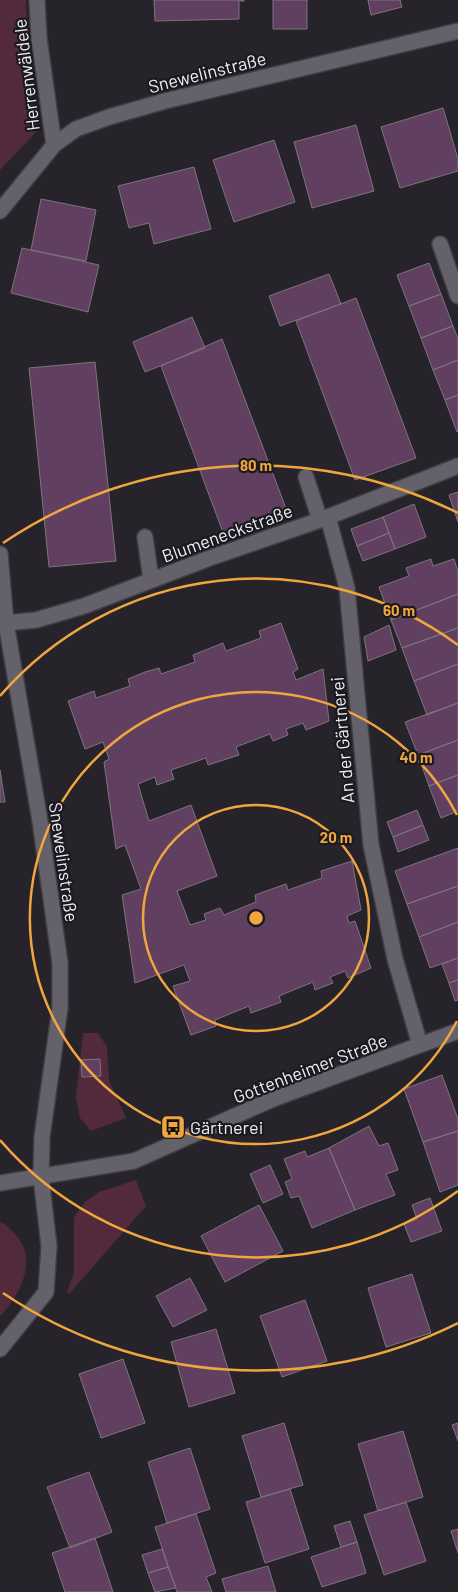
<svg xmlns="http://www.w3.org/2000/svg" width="458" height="1592" font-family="Barlow,sans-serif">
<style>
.green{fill:#522a3b}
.building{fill:#613f60;stroke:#7d757c}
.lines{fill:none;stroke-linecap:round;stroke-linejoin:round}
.minor-casing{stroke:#403e44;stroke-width:18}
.minor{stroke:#65616b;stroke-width:15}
.ring{fill:none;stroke:#f0a63f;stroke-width:2.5}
.labels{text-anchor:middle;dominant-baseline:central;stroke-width:4.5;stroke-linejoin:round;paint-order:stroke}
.street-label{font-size:18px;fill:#efeef3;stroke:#1c1a21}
.poi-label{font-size:18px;fill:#efeef3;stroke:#1c1a21;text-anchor:start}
.centre{fill:#f0a63f;stroke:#1c1a21;stroke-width:2.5}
.ring-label{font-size:15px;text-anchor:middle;font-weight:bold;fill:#f0a63f;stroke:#1c1a21;stroke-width:4.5;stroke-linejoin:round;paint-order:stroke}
</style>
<rect width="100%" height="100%" fill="#26232b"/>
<path class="green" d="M0,0H26L27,37L36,132L0,170Z
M83,1033H98L107,1047L109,1080L126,1118L91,1131L80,1118L76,1097Z
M136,1180L146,1206L69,1294L67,1292L74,1272V1217L86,1201L99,1192Z
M0,1222C6,1224 10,1229 15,1234C39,1259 20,1296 0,1316Z"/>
<path class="building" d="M154,0H244V1H239V19L155,21Z
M273,0H307V29H273Z
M368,0H400L402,7L371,15Z
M443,108L458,159V171L400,188L381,127Z
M356,125L374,191L312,208L294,142Z
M274,140L295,202L234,222L213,160Z
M194,167L211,229L154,244L149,223L129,228L118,186Z
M41,199L96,210L86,261L31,250Z
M22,248L99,265L88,312L11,293Z
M429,263L441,294L409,306L397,275Z
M329,274L341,304L280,326L269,296Z
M441,294L453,326L421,338L409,306Z
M356,298L416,458L355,480L296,321Z
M192,317L205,348L145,372L133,342Z
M453,326L458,339V360L433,370L421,338Z
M222,339L287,511L224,535L161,366Z
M458,360V395L445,400L433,370Z
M95,362L116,561L49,567L29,368Z
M458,395V431L457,432L445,400Z
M458,492V522L449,495Z
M414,504L426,537L395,549L383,517Z
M383,517L389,533L357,546L351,529Z
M389,533L395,549L363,561L357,546Z
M431,559L433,566L454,559L458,572V594L391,620L379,587L409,576L406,568Z
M458,594V628L402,648L391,620Z
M281,623L298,669L293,672L296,680L323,669L329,721L306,730L303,723L286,729L288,735L273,741L270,734L236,747L239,755L208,765L206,758L171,770L174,779L157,785L155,777L138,784L149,821L191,805L217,876L177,891L190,925L206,920L204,914L220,908L224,915L256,902L255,895L286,884L288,890L322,878L321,871L352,861L361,910L347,916L349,923L355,921L371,968L348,978L345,971L330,977L333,983L315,990L313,982L279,996L281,1002L251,1013L249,1006L215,1020L216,1026L191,1035L173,986L190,981L184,965L135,983L122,895L141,889L125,845L116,849L104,762L109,759L103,742L85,749L68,701L94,691L96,698L130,686L128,679L145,672L159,668L161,674L195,662L193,655L223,643L226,651L261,638L259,631Z
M389,625L396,650L368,661L364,637Z
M458,628V664L414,681L402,648Z
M458,664V703L427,715L414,681Z
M458,703V740L418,755L405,722Z
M458,740V775L429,786L418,755Z
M0,770L5,802H0Z
M458,775V811L441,818L429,786Z
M417,810L423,825L393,837L387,822Z
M423,825L429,840L398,852L393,837Z
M458,848V886L407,904L395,871Z
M458,886V922L419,937L407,904Z
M458,922V958L430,968L419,937Z
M458,958V980L449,983L442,964Z
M458,980V1000L455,1001L449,983Z
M100,1059L101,1076L82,1077L81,1060Z
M442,1075L458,1119V1131L423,1142L404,1089Z
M369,1126L379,1146L388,1143L398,1170L386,1174L395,1195L355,1210L329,1148Z
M458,1131V1185L440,1192L423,1142Z
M329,1148L355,1210L312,1228L299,1196L291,1198L285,1182L292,1179L284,1159L305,1151L307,1157Z
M270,1165L283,1194L263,1203L250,1174Z
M430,1198L442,1231L411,1242L404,1224L417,1219L412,1205Z
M259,1205L283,1251L225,1282L201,1236Z
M412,1274L431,1333L386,1347L368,1288Z
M190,1278L207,1310L173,1327L156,1296Z
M305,1300L327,1361L282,1377L260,1316Z
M216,1329L235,1393L189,1407L171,1342Z
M123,1359L145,1423L101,1438L79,1374Z
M284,1423L303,1485L261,1497L242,1436Z
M458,1423V1441L452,1425Z
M403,1431L423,1497L378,1511L358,1444Z
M190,1448L210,1509L167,1523L148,1462Z
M89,1472L112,1532L70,1548L47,1487Z
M290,1489L309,1549L265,1563L246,1502Z
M406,1502L426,1561L384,1575L364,1515Z
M196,1514L216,1573L206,1577L212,1592H177L155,1527Z
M350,1521L357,1542L341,1547L334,1526Z
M458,1529V1553L451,1531Z
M95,1538L113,1592H65L52,1553Z
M357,1542L366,1573L322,1587L311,1557Z
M162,1549L168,1567L148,1573L142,1555Z
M268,1566L276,1592H226L222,1579Z
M168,1567L176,1588L155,1592L148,1573Z"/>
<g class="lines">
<defs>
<path id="minor" d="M37,0L39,38L54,145
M0,211L54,145L76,129L109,117L165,101L458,31
M440,244L458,296
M306,477L320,520
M328,517L347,588L371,845L395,959L420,1045
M145,537L151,580
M0,554L6,623L40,821L60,963V1008L42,1137L41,1177L49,1246L46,1292L0,1349
M6,623L36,620L84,606L207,559L320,520L458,466
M0,1183L134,1161L273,1099L458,1031"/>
</defs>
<use href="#minor" class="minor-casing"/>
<use href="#minor" class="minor"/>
</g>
<g class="ring">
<circle cx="256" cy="918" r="113"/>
<path d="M457 1021A226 226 0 1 1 457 815"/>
<path d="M458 1191A339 339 0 0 1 0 1140M0 696A339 339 0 0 1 458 645"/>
<path d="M458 1323A452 452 0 0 1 3 1293M3 543A452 452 0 0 1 458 513"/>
</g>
<defs>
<symbol id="bus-square" viewBox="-11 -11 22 22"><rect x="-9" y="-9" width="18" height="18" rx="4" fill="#f0a63f" stroke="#1c1a21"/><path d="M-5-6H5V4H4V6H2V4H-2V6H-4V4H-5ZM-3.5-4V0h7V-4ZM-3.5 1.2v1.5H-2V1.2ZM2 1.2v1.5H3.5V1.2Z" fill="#111"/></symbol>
</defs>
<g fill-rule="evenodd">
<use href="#bus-square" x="159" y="1113" width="28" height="28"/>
</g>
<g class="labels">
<g class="street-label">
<text transform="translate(207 72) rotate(-14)">Snewelinstraße</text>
<text transform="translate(26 75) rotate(-97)">Herrenwäldele</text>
<text transform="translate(227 533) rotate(-20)">Blumeneckstraße</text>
<text transform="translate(342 740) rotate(-95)">An der Gärtnerei</text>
<text transform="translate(64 862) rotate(82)">Snewelinstraße</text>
<text transform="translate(310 1068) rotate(-21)">Gottenheimer Straße</text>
</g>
<g class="poi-label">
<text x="190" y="1127">Gärtnerei</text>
</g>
</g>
<circle cx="256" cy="918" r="8" class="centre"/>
<g class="ring-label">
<text x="256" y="471">80 m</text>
<text x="399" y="616">60 m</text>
<text x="416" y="763">40 m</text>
<text x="336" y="843">20 m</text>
</g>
</svg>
